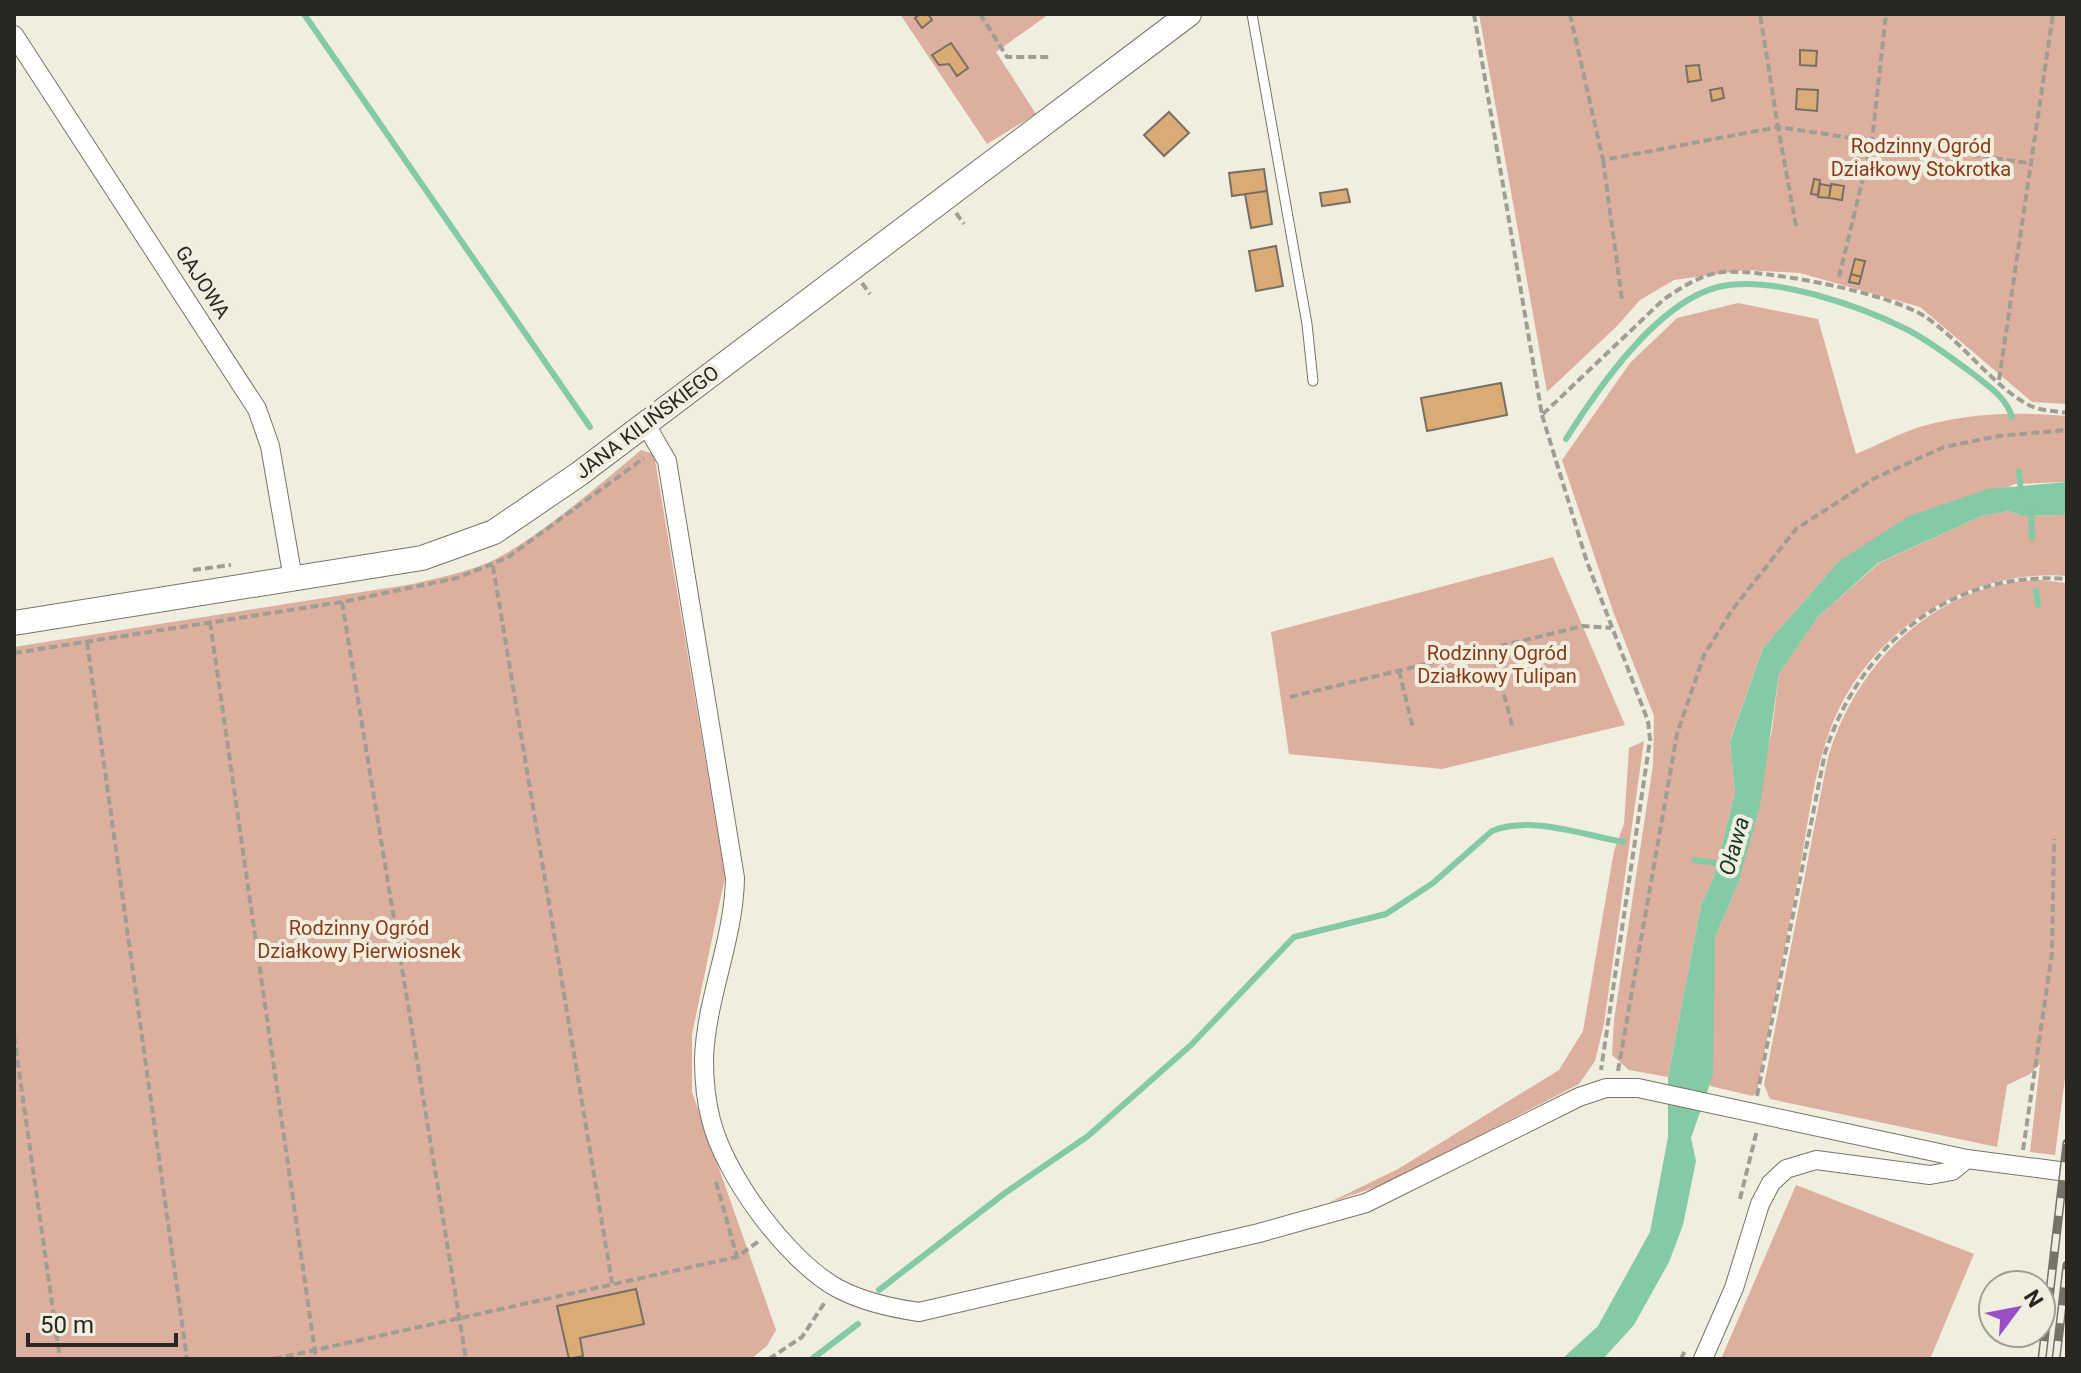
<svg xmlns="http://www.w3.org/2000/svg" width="2081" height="1373" font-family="Roboto,sans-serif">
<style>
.green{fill:#ddaf9f}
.water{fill:#84caa4}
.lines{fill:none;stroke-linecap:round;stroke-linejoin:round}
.stream{stroke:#84caa4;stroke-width:6}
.building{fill:#daab75;stroke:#786f64;stroke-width:2}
.service-casing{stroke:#777568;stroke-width:11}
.minor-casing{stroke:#777568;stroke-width:20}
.tertiary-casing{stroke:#777568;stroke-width:26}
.path{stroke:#a09e93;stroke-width:4;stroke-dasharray:8 4;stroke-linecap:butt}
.service{stroke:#fff;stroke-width:9}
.minor{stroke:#fff;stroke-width:18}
.tertiary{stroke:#fff;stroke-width:24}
.rail-casing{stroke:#747269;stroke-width:9}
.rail{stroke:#f0eedf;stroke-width:6;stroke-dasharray:18;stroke-linecap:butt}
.labels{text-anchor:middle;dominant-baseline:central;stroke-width:8;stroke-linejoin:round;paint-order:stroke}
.park-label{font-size:20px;fill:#8b3919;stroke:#f0eedf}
.street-label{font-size:20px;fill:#282721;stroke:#f0eedf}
.water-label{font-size:22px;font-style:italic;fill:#143424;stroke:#f0eedf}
</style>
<rect width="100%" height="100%" fill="#f0eedf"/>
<path class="green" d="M900,14H1049L996,52L1036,114L987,144Z
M1479,14H2067V404L2032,402L1920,307L1800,273L1746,270L1674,280L1640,300L1617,326L1547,392Z
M1738,303L1818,319L1856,454C1880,444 1905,430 1931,424C1975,413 2022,412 2067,416V482L2015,484L1838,562L1763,648L1730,740L1735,793L1713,879L1701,905L1668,1077L1629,1070L1612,1055L1614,1020L1653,765L1654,716L1614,614L1562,460L1630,363L1677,318Z
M641,450L654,454L725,877L692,1034V1092L776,1330L767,1346L751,1359H14V647L413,584C437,578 462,573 485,564C529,546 603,482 641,450Z
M2008,511L2023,516L2067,515V576C1965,568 1866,633 1830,730C1812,778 1807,833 1797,884C1784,953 1770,1023 1757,1092L1753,1096L1710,1086L1715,937L1738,884L1772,730L1779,674L1818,617L1879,563L1982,516Z
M1553,557L1625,725L1442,769L1289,754L1271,632Z
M2040,580L2067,583V1063L2055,1155L2030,1152L2040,1064L2030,1074L2007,1085L1997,1147L1770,1099L1764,1085L1827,762C1853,666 1935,582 2040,580Z
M1644,741L1604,1024L1595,1061L1579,1084L1388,1183L1328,1203L1398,1169L1559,1070L1583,1031L1614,851L1624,824L1629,748Z
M1796,1185L1974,1254L1930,1359H1721Z"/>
<path class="water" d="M2067,482V515L2023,516L2008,511L1982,516L1878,563L1818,617L1779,674L1760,806L1738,884L1715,937L1713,1075L1691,1138L1696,1161L1683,1225L1669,1262L1634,1325L1603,1359H1562L1598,1326L1650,1232L1668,1137V1077L1701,905L1713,879L1735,793L1730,741L1763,648L1838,562L1909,516L1988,489Z"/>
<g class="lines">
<path class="stream" d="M304,14L590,427
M1566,439C1598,388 1656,303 1718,287C1770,274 1860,306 1906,329C1930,341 1951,358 1972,373C1988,386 2006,397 2012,417
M2019,472L2021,492
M2031,509L2032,538
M2036,591L2038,605
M1694,860L1722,864
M879,1290L1005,1193L1088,1136L1191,1045L1294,937L1386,914L1433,883L1492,831C1531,815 1583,835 1623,842
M812,1359L858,1324"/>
</g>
<path class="building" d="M920,14H928L932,20L922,28L915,18Z
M951,43L968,68L957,76L949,64L939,65L932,55Z
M1800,50L1817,51L1816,66L1800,65Z
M1699,65L1701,80L1688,82L1686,66Z
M1722,88L1724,98L1712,101L1710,90Z
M1797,89L1818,90L1817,111L1796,109Z
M1169,112L1189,133L1164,156L1144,135Z
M1264,169L1267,191L1232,196L1229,173Z
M1814,179L1820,180L1818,195L1811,194Z
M1820,184L1831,186L1829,198L1818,197Z
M1831,184L1844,186L1842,200L1829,198Z
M1347,189L1350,202L1322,206L1320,193Z
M1267,191L1272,224L1251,228L1245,194Z
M1276,246L1283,286L1256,291L1249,251Z
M1855,259L1865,261L1861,277L1851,274Z
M1851,274L1861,277L1859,284L1849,282Z
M1501,383L1507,415L1427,431L1421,398Z
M636,1289L644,1324L580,1338L583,1356L569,1359L557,1306Z"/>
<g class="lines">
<defs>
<path id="service" d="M1252,14L1307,324L1313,381"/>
<path id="minor" d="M14,35L257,409L270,446L293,579
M645,423L667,461L735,878C734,940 706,998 704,1059C704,1079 706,1101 711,1120C725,1176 787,1260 837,1288C863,1302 891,1308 919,1312L1259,1233L1366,1203L1579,1097L1606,1088H1638L1967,1159L2067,1172
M1703,1359L1734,1288L1760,1204L1771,1183L1786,1169L1816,1160L1930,1175L1952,1171L1967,1159"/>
<path id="tertiary" d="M14,623L422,558L494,532L579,474L1189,14"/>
</defs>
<use href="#service" class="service-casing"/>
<use href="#minor" class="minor-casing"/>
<use href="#tertiary" class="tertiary-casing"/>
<path class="path" d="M980,14L1007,57H1052
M1474,14L1542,415L1663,300C1680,288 1702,274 1723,272C1766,269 1889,293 1924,316C1960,339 1996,390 2031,406C2042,411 2055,411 2067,413
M1570,14L1603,160L1778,127L1760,14
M1108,15V14
M1603,160L1622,300
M956,213L964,224
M1796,226L1778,127L1872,141L1886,14
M1839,277L1872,141L2029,163
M862,283L870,294
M1999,380L2053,14
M1542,415L1587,562L1648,721L1650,740L1601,1070
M493,566L612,1283
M193,570L231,565
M342,602L466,1359
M210,622L316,1359
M87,642L187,1359
M1492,648L1513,729
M14,653L342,602L457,578L507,558L644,458
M1399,671L1413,728
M1290,697L1583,626L1611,628
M14,1036L60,1359
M1618,1071L1677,734L1704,655L1732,610L1796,529L1875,478L1944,447L1999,436L2067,430
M1757,1096L1825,753C1860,644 1951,570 2067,579
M2023,1150L2052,953L2054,839
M716,1182L737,1257
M1740,1199L1757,1130
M274,1359L737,1257L759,1241
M769,1359L802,1337L825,1302
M1681,1359L1685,1350"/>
<use href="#service" class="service"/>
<use href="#minor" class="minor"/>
<use href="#tertiary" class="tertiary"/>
<defs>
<path id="rail" d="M2042,1359L2067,1143
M2056,1359L2067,1265"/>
</defs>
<use href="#rail" class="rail-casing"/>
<use href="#rail" class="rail"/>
</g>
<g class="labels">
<g class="park-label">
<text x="1921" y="146">Rodzinny Ogród<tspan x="1921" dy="23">Działkowy Stokrotka</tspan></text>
<text x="1497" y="653">Rodzinny Ogród<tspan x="1497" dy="23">Działkowy Tulipan</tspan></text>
<text x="359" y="928">Rodzinny Ogród<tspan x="359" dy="23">Działkowy Pierwiosnek</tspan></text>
</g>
<g class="street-label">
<text transform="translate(203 282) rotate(57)">GAJOWA</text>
<text transform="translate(647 422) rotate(-37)">JANA KILIŃSKIEGO</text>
</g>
<g class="water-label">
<text transform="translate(1734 846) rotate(-74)">Oława</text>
</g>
</g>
<rect width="2081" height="1373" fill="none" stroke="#282721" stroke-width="32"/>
<g transform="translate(2017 1309) rotate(58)"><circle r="38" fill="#f0eedf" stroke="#a09e93" stroke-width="2"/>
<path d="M0-6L14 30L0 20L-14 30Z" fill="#9950c4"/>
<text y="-12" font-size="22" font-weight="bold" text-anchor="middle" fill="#282721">N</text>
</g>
<path d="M28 1333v12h148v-12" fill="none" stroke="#282721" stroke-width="4"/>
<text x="40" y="1333" font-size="24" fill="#282721" stroke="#f0eedf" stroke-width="6" paint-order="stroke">50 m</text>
</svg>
